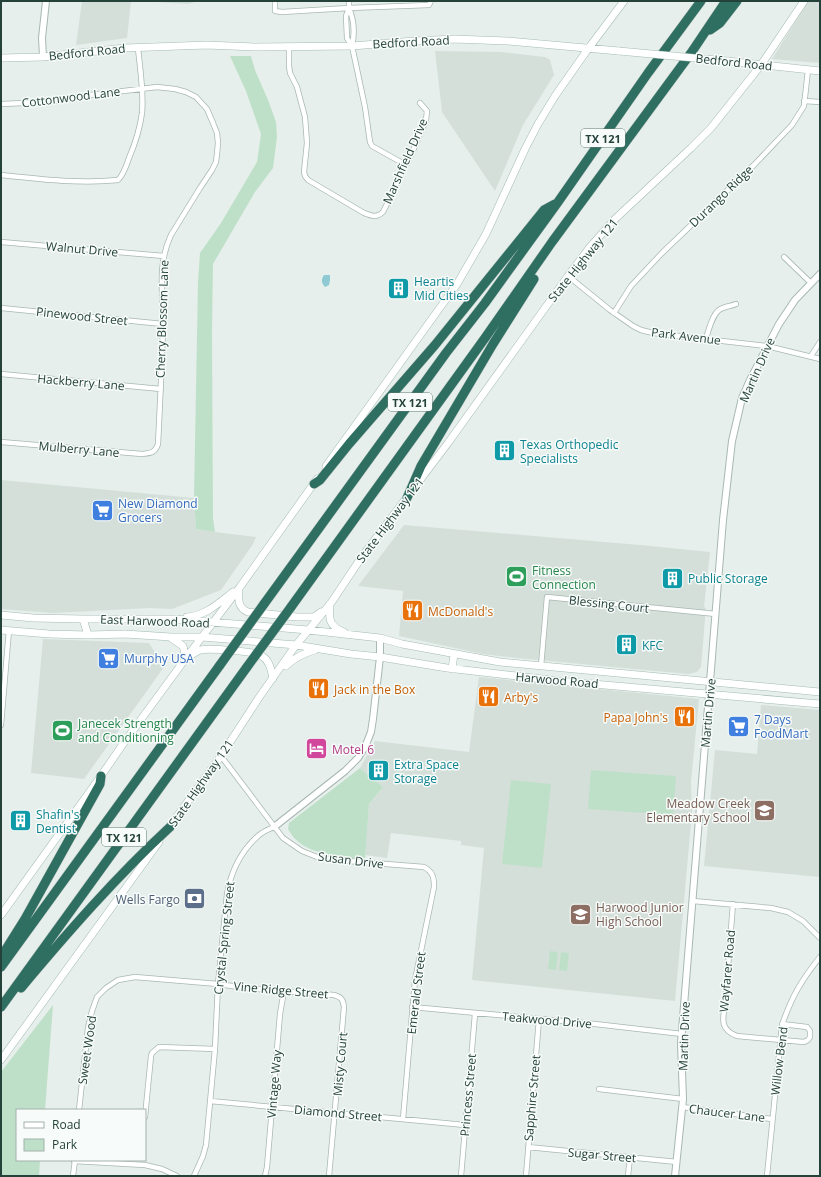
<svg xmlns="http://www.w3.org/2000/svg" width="821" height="1177" font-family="'Open Sans',sans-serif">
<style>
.built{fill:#d4dfda}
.green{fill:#bfe0c8}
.water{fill:#8ec9d4}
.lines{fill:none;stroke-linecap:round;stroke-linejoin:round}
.minor-casing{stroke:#a8b8b2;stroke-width:6}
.tertiary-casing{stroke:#a8b8b2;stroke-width:8}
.secondary-casing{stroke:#a4bbb3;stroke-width:8}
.motorway-casing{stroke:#c2cac8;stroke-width:10}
.minor{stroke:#fff;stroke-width:4.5}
.tertiary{stroke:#fff;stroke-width:6}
.secondary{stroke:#fff;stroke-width:7}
.motorway{stroke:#2f6f62;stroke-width:9}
.secondary-bridge-casing{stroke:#a4bbb3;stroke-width:8;stroke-linecap:butt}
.motorway-bridge-casing{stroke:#c2cac8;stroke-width:10;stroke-linecap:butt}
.secondary-bridge{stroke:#fff;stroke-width:7}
.motorway-bridge{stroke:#2f6f62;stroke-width:9}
.labels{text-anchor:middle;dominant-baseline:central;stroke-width:3;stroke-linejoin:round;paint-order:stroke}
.shield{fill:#f7fbf9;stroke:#637a73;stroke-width:1}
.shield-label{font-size:11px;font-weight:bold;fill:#24423a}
.street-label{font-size:12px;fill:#24423a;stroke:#f7fbf9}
.culture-label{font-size:12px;fill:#0d838f;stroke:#f7fbf9;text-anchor:start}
.shop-label{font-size:12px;fill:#366cbe;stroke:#f7fbf9;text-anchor:start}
.leisure-label{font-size:12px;fill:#27864d;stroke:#f7fbf9;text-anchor:start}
.food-label{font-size:12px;fill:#c56008;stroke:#f7fbf9;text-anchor:start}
.hotel-label{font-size:12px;fill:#b23c85;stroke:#f7fbf9;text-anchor:start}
.education-label{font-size:12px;fill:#785e54;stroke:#f7fbf9;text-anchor:end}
.service-label{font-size:12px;fill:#4e5e75;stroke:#f7fbf9;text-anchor:end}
</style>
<rect width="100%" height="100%" fill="#e6efeb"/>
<path class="built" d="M82,1H131L127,38L76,45Z
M142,1H198L188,4Z
M808,1H820V63L772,59Z
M435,51L501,52L545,57L550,60L554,75L523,125L495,191L442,112Z
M1,480L194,498L196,529L215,532L256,537L253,544L221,590L172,609L150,608L53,613L1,609Z
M404,525L640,545L710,552L704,607L706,608L701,667L697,672L688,674L517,658L483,654L399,636L403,591L358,586Z
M43,639L149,643L164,667L84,779L31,773Z
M479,677L699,699L691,782L692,812L675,1001L472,980L484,848L461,845V841L391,833L387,858L365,855L369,804L383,787L360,768L375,741L469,752Z
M761,705L820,710V877L704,866L715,750L757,754Z"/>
<path class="green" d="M230,56H251L255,70L268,100L276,122L277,137L273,168L255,192L213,264L212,333L213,518L215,532L196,529L194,498L198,282L200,253L221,223L257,162L261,134L246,91Z
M360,768L383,787L369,804L365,859C339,857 301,855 288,829L289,823Z
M591,770L676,776L673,815L588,809Z
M511,780L551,784L542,868L502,864Z
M550,951L558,952L556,970L548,969Z
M561,952L569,953L567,971L559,970Z
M53,1005L45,1110H17V1160H40L39,1176H1V1072Z"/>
<path class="water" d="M324,275H330V280L329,285L325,287C321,282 321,280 324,275Z"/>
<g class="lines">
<defs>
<path id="minor" d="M275,1V11L282,12L349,8L429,5L431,1
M349,1V8L346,16L347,38L352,46L365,107L370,142L372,146L406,165
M349,8C354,20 355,33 352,46
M289,46V66L290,73L297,87L305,117L307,143L304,172L305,176L308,180L364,213C372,216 377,218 383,212L411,155L426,120L427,111L420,103
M804,101L820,102
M1,104L49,102L90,95L157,87L175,89L186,92L196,97L207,109L213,123L217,133L218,143L217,154L216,162L212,170L200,188L171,235C157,265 163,293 163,325C162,365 160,404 158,444C155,453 151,453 142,454L1,442
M1,175C38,179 81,184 118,180C124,174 126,166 129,158C135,144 140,128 142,113C144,92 140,69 138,48
M1,242L164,256
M784,257L811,283
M568,276L610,310L633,326L641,330L653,333L767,346L820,359
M1,308L163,324
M614,313L631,286L662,253L754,165L792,125L804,106L808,70
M706,338C709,330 713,310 723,308C727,306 732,306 736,304
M811,356L820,342
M1,374L161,389
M541,666L547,597L716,614
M1,725L9,630
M221,756L283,838L302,851L317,857L335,860L424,867C433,872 434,877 434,887L415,980L403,1119
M693,901L771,908L788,912L803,921L820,938
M733,904L725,1004C723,1018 719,1029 737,1036L804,1042L808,1040L810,1037V1031L807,1027L782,1024
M412,1007L595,1024L682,1034
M599,1089L683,1099
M210,1101L465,1125
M682,1107L772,1119
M79,1110L88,1028L92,1011L97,997L106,988L118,980L135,977L218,984L246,988L334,995C341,997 343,999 344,1007L329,1176
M145,1117L151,1056L152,1053L159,1047L215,1049
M528,1147L677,1162
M74,1161L145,1165L162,1169L177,1176
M73,1176L75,1160
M194,1176L203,1156L206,1145L215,1049L218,984L227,894C231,872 241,851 258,836C262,832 269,829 274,827
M265,1176L267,1167L280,1014L284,991
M461,1176L475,1014
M526,1176L539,1019
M628,1176L630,1157
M767,1176L782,1025C792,996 801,981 820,957"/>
<path id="tertiary" d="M43,57L42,38L46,1
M274,827L345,771L358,758L365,747L371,732L373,719L380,657V638
M675,1176L683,1099L681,1043L723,520L732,441L742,398L750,380L779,324L795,300L820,274"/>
<path id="secondary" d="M1,58L43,57L125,48L207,45L255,47L352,46L414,41L454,39L507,41L619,51
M727,61L820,71
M326,466L457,284L486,234L525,149L538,124L555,96L588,49L624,1
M239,590C238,599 238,608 248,612L297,617H314L321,612
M330,604C329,618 328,626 344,632
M1,615L33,618L83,619H174L308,630L380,638L402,644L500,662L820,692
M187,617C205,616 219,603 233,592
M83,619L88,635
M1,630L49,634L88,635L125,634L171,637H202L296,645L351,654L380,657L447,668L559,681L820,704
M171,638L183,646L186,658C190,656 195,652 200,650C209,648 254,651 262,656C270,661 271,670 273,678
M286,666C295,657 304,653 315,650
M452,669L454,654
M167,830L221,756L260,696L296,645L331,603L361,558L448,443L568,276L590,247L615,219L691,148L711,128L761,65L804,1
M1,915L101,776L123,744L186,658L240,587L317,479
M1,1060L159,842"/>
<path id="motorway" d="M710,30L720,23L737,1
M314,484L320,480L349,444L435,345L544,210L555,204
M407,498L421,466L493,344L534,279
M264,604L446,353L485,303L558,202L648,73L701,1
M291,607L485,338L552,242L691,53L726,1
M1,957L25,919L100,784L101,776
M1,967L220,665
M21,988C68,932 116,877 170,827
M1,1007L247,667"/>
</defs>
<use href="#minor" class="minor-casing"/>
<use href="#tertiary" class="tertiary-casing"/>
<use href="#secondary" class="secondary-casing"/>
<use href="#motorway" class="motorway-casing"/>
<use href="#minor" class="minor"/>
<use href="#tertiary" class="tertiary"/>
<use href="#secondary" class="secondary"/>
<use href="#motorway" class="motorway"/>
<defs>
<path id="secondary-bridge" d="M619,51L727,61"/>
<path id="motorway-bridge" d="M220,665L264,604
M247,667L291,607"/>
</defs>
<use href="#secondary-bridge" class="secondary-bridge-casing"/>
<use href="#motorway-bridge" class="motorway-bridge-casing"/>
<use href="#secondary-bridge" class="secondary-bridge"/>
<use href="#motorway-bridge" class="motorway-bridge"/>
</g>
<defs>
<symbol id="building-square" viewBox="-11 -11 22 22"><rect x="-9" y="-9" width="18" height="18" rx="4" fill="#0f9aa8" stroke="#f7fbf9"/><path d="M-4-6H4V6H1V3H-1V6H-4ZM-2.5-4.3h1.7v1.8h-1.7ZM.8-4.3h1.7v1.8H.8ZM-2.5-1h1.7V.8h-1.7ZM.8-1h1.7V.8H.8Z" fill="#fff"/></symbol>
<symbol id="supermarket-square" viewBox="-11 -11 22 22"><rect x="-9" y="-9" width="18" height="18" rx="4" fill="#3f7fe0" stroke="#f7fbf9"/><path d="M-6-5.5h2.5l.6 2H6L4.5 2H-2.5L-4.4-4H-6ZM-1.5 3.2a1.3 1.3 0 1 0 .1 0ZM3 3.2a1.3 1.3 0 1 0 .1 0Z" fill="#fff"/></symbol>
<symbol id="stadium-square" viewBox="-11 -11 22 22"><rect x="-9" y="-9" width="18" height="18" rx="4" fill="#2e9e5b" stroke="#f7fbf9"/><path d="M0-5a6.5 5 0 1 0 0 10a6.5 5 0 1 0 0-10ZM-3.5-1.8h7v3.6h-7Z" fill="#fff"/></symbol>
<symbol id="restaurant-square" viewBox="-11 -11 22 22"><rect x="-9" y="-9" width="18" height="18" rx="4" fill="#e8710a" stroke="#f7fbf9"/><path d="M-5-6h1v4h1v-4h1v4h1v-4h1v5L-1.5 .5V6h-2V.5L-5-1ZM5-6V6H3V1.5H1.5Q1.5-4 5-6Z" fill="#fff"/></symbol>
<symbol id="hotel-square" viewBox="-11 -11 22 22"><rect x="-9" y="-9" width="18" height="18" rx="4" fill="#d1479c" stroke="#f7fbf9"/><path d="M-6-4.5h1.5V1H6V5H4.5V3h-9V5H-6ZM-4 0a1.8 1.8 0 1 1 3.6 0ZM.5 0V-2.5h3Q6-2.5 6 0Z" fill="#fff"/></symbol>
<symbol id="school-square" viewBox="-11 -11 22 22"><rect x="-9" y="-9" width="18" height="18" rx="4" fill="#8d6e63" stroke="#f7fbf9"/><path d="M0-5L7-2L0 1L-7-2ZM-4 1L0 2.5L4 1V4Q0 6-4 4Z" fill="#fff"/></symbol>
<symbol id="bank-square" viewBox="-11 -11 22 22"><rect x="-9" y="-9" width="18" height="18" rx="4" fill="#5c6f8a" stroke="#f7fbf9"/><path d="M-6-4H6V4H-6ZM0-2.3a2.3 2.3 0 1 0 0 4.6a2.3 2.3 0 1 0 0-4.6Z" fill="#fff"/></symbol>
</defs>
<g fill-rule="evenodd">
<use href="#building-square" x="386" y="276" width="25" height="25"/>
<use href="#building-square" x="492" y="438" width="25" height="25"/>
<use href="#supermarket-square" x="90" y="498" width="25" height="25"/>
<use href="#stadium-square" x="504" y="564" width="25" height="25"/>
<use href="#building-square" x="660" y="566" width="25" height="25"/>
<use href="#restaurant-square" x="400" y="598" width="25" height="25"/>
<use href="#building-square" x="614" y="632" width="25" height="25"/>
<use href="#supermarket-square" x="96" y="646" width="25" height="25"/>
<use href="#restaurant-square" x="306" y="676" width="25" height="25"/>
<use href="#restaurant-square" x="476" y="684" width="25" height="25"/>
<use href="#restaurant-square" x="672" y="704" width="25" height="25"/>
<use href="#supermarket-square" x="726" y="714" width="25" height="25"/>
<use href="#stadium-square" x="50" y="718" width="25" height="25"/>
<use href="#hotel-square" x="304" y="736" width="25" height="25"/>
<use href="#building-square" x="366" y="758" width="25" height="25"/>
<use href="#school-square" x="752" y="798" width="25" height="25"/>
<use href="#building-square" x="8" y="808" width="25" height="25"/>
<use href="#bank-square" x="182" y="886" width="25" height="25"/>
<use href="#school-square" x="568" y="902" width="25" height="25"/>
</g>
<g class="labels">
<g class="shield">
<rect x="581" y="129" width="44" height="18" rx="3"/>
<rect x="388" y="393" width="44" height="18" rx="3"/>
<rect x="102" y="828" width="44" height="18" rx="3"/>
</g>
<g class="shield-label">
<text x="603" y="138">TX 121</text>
<text x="410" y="402">TX 121</text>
<text x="124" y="837">TX 121</text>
</g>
<g class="street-label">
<text transform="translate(411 42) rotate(-3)">Bedford Road</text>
<text transform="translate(87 52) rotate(-6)">Bedford Road</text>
<text transform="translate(734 62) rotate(6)">Bedford Road</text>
<text transform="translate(71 97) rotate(-7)">Cottonwood Lane</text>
<text transform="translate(405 161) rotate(-66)">Marshfield Drive</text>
<text transform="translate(721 196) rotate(-44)">Durango Ridge</text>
<text transform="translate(82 249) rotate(5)">Walnut Drive</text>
<text transform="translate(583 260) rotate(-51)">State Highway 121</text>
<text transform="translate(82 316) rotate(6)">Pinewood Street</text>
<text transform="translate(162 319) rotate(-88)">Cherry Blossom Lane</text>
<text transform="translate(686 336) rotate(7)">Park Avenue</text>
<text transform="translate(757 370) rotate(-66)">Martin Drive</text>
<text transform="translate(81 382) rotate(5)">Hackberry Lane</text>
<text transform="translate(79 449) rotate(5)">Mulberry Lane</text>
<text transform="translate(390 520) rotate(-53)">State Highway 121</text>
<text transform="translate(609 604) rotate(6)">Blessing Court</text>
<text transform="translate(155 621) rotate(2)">East Harwood Road</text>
<text transform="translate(557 680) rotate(5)">Harwood Road</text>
<text transform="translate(708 713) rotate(-85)">Martin Drive</text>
<text transform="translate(201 783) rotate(-55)">State Highway 121</text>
<text transform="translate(351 860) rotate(7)">Susan Drive</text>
<text transform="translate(224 938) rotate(-84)">Crystal Spring Street</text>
<text transform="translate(727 971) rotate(-85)">Wayfarer Road</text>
<text transform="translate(281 990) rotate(5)">Vine Ridge Street</text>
<text transform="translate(416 993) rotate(-83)">Emerald Street</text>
<text transform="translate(547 1020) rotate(5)">Teakwood Drive</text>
<text transform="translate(684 1036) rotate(-88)">Martin Drive</text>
<text transform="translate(87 1050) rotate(-82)">Sweet Wood</text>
<text transform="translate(779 1061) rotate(-83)">Willow Bend</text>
<text transform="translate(340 1064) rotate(-85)">Misty Court</text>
<text transform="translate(274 1084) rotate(-85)">Vintage Way</text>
<text transform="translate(468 1095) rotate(-85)">Princess Street</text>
<text transform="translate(532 1098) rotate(-85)">Sapphire Street</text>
<text transform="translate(338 1113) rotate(5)">Diamond Street</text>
<text transform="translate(727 1113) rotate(7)">Chaucer Lane</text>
<text transform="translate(602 1155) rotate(5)">Sugar Street</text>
</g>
<g class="culture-label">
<text x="414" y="281">Heartis<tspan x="414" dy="14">Mid Cities</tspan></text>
<text x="520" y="444">Texas Orthopedic<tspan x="520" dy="14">Specialists</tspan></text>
<text x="688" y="578">Public Storage</text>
<text x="642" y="645">KFC</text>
<text x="394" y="764">Extra Space<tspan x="394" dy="14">Storage</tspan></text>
<text x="36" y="814">Shafin's<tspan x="36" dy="14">Dentist</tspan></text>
</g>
<g class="shop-label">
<text x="118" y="503">New Diamond<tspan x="118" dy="14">Grocers</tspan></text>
<text x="124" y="658">Murphy USA</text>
<text x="754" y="719">7 Days<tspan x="754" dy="14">FoodMart</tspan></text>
</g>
<g class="leisure-label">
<text x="532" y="570">Fitness<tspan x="532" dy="14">Connection</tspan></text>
<text x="78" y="723">Janecek Strength<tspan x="78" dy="14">and Conditioning</tspan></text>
</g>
<g class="food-label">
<text x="428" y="611">McDonald's</text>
<text x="334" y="689">Jack in the Box</text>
<text x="504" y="697">Arby's</text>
<text x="668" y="717" text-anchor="end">Papa John's</text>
</g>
<g class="hotel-label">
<text x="332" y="749">Motel 6</text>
</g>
<g class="education-label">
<text x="750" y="803">Meadow Creek<tspan x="750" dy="14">Elementary School</tspan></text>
<text x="596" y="907" text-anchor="start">Harwood Junior<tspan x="596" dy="14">High School</tspan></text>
</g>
<g class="service-label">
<text x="180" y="899">Wells Fargo</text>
</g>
</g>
<rect width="821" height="1177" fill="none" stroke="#24423a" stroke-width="4"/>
<rect x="16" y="1109" width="130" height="52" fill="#f7fbf9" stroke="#a3b1ad"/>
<rect x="24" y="1122" width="20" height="6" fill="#ffffff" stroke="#a3b1ad"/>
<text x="52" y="1129" font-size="12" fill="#24423a">Road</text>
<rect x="24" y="1139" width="20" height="12" fill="#bfe0c8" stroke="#a3b1ad"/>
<text x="52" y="1149" font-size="12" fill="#24423a">Park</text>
</svg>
